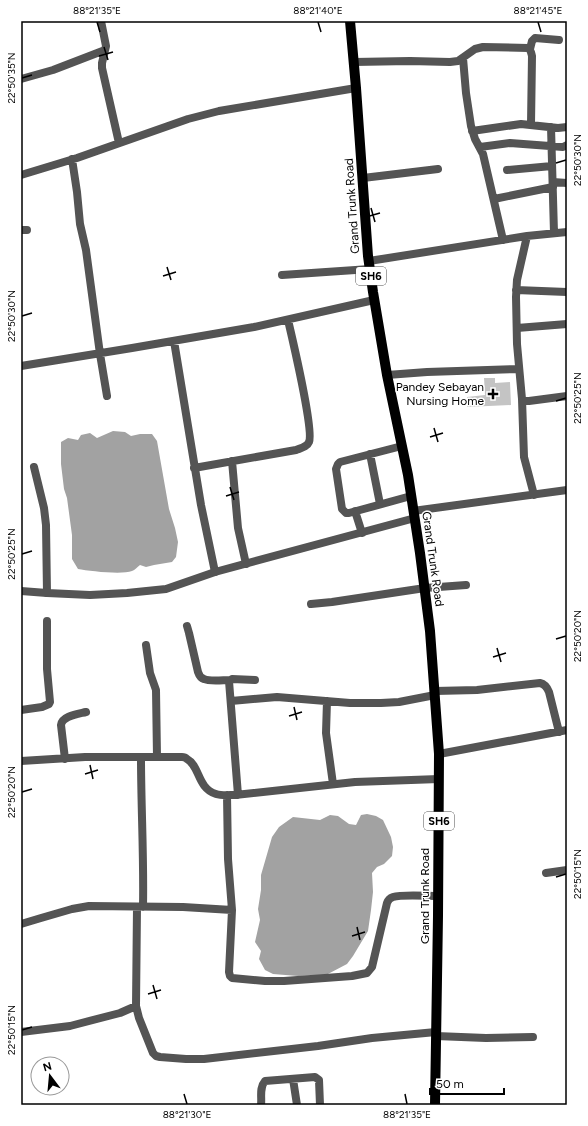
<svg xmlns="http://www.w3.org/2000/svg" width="588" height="1126" font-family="Figtree,sans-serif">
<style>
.water{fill:#a2a2a2}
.building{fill:#c4c4c4}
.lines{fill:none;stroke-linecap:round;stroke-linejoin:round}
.minor{stroke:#545454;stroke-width:8}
.tertiary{stroke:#545454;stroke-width:8}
.primary{stroke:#000;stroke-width:10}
.ticks{fill:none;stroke:#000;stroke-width:1.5}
.poi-dot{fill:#000;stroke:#fff;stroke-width:1.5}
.labels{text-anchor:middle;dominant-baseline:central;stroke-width:3;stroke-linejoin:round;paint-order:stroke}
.shield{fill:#fff;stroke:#4c4c4c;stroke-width:1}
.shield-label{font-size:11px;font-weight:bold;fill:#000}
.street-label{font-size:12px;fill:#000;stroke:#fff}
.poi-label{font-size:12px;fill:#000;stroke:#fff;text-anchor:end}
.neatline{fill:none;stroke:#000;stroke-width:1.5}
.ticks-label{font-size:10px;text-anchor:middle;fill:#000}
</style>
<rect width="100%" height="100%" fill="#fff"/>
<path class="water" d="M113,431L125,432L131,436L140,434H152L157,441L169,509L175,528L178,542L176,557L172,562L154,565L146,567L140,565C137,567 135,570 132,571C122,575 89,571 78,569L72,559V535L67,498L64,489L61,464V442L68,438L78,440L81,435L90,433L97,438Z
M367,814L376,816L383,820L391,837L393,847L392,856L384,864L377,867L372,873L373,892L371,910L368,931L353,956L347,964L326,975L298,976L273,974L265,970L259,959L261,951L255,942L260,920L258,909L261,890V875L272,837L279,827L293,817L320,820L330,815L338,816L349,824L356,825L361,815Z"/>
<path class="building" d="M484,378H495V383L510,382L511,405L467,407V397L485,395Z"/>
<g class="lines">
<path class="minor" d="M101,21L106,46L102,63V68L119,143
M530,49L532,41L535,38L559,40
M463,58L466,93L471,126L475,139L483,154L503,240
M354,62L410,61L450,62L458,61L475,49L483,47L528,48C531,50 531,52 532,56L531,124
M21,79L53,70L105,50
M551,127L554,233
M472,131L521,124L558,128L567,127
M480,147L510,143L563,147L567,145
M72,159L77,192L80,224L86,250L100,354L107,396
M507,170L552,166
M21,175L77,158L188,119L219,111L356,88
M363,178L438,169
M553,182L567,183
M494,199L553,187
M21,230H27
M527,236L517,280L516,297L517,344L522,399L524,401H529L567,396
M369,261L527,236L567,232
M282,275L370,269
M516,290L567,292
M517,328L567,324
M174,341L201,505L215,572
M21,366L132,348L254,327L374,300
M387,375L427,372L519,369
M522,399L524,457L534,495
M402,446L340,462L338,464L336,469L342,509L346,513H349L411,496
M370,454L380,504
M232,461L238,528L246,564
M34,467L44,508L46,525L47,593
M194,468L296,450C301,448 307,447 309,442C314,431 292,337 288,320
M355,511L362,533
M413,511L567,490
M311,604L332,602L425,588L466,585
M187,626L189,633L198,672C199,675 200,678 204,679C210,682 223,680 230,680
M146,645L150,673L156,690L157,757
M435,691L477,690L540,683C545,684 547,687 549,692L559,732
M231,701L277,697L350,703H381L399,702L435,695
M327,701L326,733L333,784
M21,710L42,707L49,704L50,702L47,669V621
M439,754L567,730
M141,757C141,807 144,857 143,907
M65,759L61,725C62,716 78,714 86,712
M21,761L85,757H182C184,757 186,758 187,759C200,766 197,788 216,794C222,796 229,795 235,795L355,782L439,779
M227,795L228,859L232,910L229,972L230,976L232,978L265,981H284L352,976L367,973L372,967L387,903C388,900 390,898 393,897C402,894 428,896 438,896
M238,795L229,681L232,679L255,680
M546,873L567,870
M137,907L136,1006L139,1018L153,1053L156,1056L160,1057L186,1059H204L318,1046L372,1038L436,1032
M21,924L41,918L72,909L89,906L183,907L232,910
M21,1032L70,1026L120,1013L136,1006
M436,1036L486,1038L533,1037
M293,1079L297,1105
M261,1105C262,1097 259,1088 265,1081L315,1077L319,1080L320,1105"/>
<path class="tertiary" d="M21,591L47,593L90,595L127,593L166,589L215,572L415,518"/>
<path class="primary" d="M350,21L356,88L368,256L373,292L387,375L408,475L420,553L430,631L439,754L438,916L435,1105"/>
</g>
<path class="ticks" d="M97,22L100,32M318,22L321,32M538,22L541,32M104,47L108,60M99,56L113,52M22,78L32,75M556,163L566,160M371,208L375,222M366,217L380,213M167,267L171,280M163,276L176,272M22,316L32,313M556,401L566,398M434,428L438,442M430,437L443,433M230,487L234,500M226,496L239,492M22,554L32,551M556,639L566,636M497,648L501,662M493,657L506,653M294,707L297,720M289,716L302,712M90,765L93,779M85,774L98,770M22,792L32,789M556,877L566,874M357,927L360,940M352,936L365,932M153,985L157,999M148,994L161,990M22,1030L32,1027M184,1094L187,1104M405,1094L407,1104"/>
<path class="poi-dot" d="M491 388h4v4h4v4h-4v4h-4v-4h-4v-4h4z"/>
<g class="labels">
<g class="shield">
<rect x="356" y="267" width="30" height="18" rx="3"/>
<rect x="424" y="812" width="30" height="18" rx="3"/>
</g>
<g class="shield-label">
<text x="371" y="276">SH6</text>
<text x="439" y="821">SH6</text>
</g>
<g class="street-label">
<text transform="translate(352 206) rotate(-94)">Grand Trunk Road</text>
<text transform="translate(433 559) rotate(82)">Grand Trunk Road</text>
<text transform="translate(425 896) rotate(-90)">Grand Trunk Road</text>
</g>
<g class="poi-label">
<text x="484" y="387">Pandey Sebayan<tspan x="484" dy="14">Nursing Home</tspan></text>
</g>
</g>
<rect width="588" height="1126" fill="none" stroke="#ffffff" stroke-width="44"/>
<g transform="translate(50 1076) rotate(344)"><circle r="19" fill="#ffffff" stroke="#999999"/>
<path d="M0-3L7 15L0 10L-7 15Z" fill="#000000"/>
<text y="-6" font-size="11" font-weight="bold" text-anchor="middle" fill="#000000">N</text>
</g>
<path d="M430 1088v6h74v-6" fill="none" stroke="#000000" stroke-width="2"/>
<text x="436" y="1088" font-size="12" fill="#000000" stroke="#ffffff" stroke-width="3" paint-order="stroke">50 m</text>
<rect x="22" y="22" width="544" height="1082" class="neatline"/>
<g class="ticks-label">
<text x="97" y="14">88°21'35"E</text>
<text x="318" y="14">88°21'40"E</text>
<text x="538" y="14">88°21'45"E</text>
<text transform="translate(11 78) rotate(-90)" y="4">22°50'35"N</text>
<text transform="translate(577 160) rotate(-90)" y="4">22°50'30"N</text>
<text transform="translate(11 316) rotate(-90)" y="4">22°50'30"N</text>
<text transform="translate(577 398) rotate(-90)" y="4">22°50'25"N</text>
<text transform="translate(11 554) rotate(-90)" y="4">22°50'25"N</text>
<text transform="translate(577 636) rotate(-90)" y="4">22°50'20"N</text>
<text transform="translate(11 792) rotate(-90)" y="4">22°50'20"N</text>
<text transform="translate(577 874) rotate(-90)" y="4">22°50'15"N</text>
<text transform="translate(11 1030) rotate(-90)" y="4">22°50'15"N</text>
<text x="187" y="1118">88°21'30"E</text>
<text x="407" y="1118">88°21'35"E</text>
</g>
</svg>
